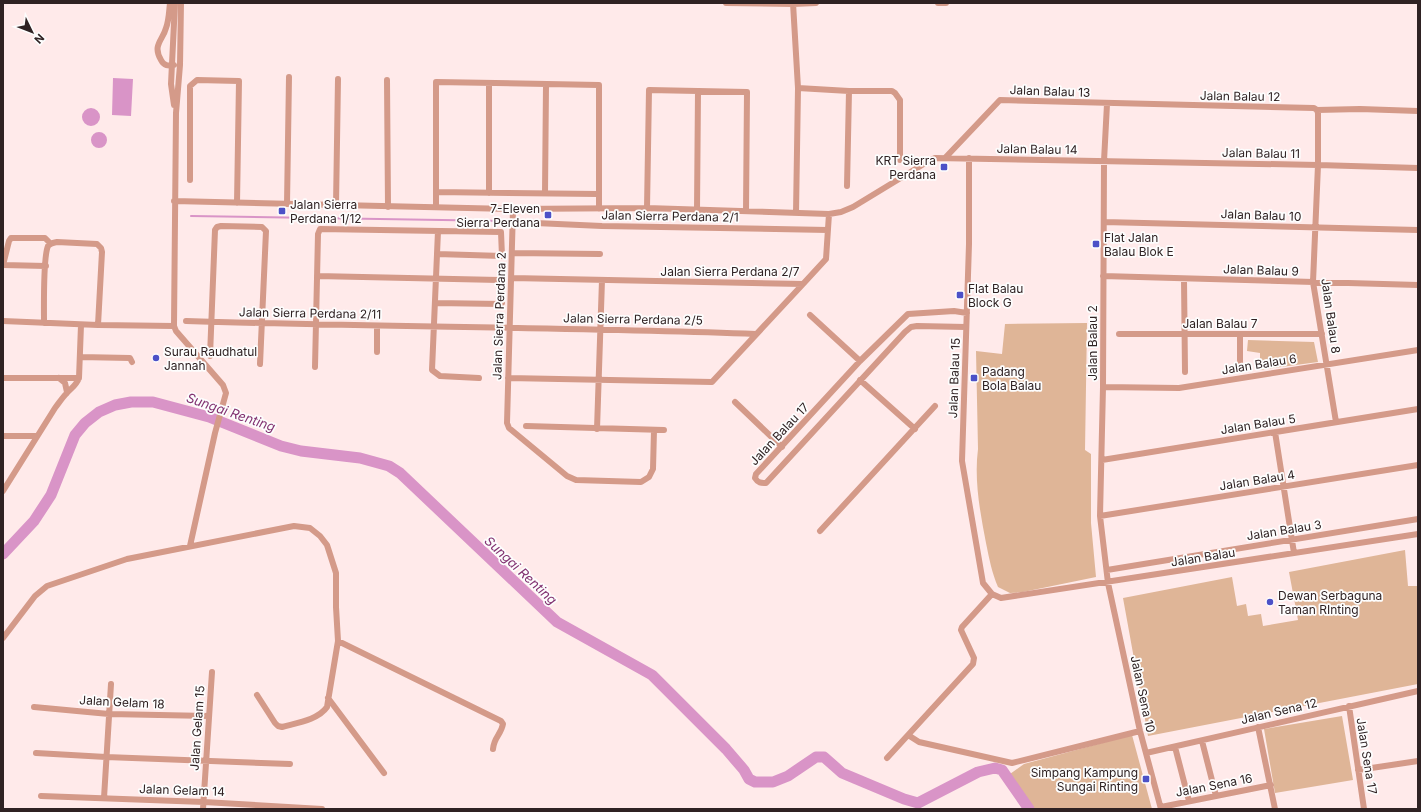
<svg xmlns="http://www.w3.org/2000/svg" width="1421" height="812" font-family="Inter,sans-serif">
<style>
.green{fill:#dfb597}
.water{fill:#d994c7}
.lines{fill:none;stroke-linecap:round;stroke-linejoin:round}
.stream{stroke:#d994c7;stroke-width:2}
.river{stroke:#d994c7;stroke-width:11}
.minor{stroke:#d49a89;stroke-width:6}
.poi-dot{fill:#4c51c7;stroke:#fdfdfd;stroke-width:1.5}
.labels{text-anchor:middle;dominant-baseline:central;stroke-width:3.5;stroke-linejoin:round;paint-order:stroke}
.street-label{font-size:12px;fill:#2f2223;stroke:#fdfdfd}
.poi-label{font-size:12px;fill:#2f2223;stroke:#fdfdfd;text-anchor:start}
.water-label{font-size:13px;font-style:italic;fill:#823271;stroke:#fdfdfd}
</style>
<rect width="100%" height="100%" fill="#ffeaea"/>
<path class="green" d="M1087,323L1085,450L1091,454V523L1096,577L1023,592L1010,593L998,587C992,573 989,558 986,543C980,512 974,480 978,449L976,351L1002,354L1005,324Z
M1248,340L1314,342L1318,362L1260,370V353L1247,351Z
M1405,550L1408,586H1418V684L1148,736L1123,598L1232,577L1237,606L1246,604L1248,616L1261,614L1263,626L1298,620L1289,572Z
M1342,716L1353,780L1275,793L1264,729Z
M1132,735L1152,809H1023L1003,779L1024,764Z"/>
<path class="water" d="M113,78L133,79L131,116L112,115Z
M82 117a9 9 0 1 1 18 0a9 9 0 1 1-18 0Z
M91 140a8 8 0 1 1 16 0a8 8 0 1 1-16 0Z"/>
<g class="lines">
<path class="stream" d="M191,216L505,221"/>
<path class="river" d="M3,554L34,521L51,495L75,435L85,423L99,412L115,405L131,402H153L209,417L281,446L301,451L360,458L389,466L400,473L557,622L652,675L726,749L744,770L749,779L755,782H773L788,776L816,757H824L842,773L904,799L918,803L978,772L995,768L1002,770L1029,809"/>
<path class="minor" d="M170,3C169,11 169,20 166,28C163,40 152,45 161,60C164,66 168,66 174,65
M181,3L180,65L176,113L174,326L176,331L223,385L226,393L215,433L190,546
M726,3L793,4L816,3
M793,3L798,88L796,213
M938,3H946
M387,80L388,207
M489,84V193
M798,88L849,91H892L895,93L900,100V160
M1107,104L1104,161L1103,387L1100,516L1108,583L1140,731L1161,809
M174,105L171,84L175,3
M1317,110L1318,113V165L1313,282L1336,422
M945,158L1000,100L1314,108L1317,110L1360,109L1418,111
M969,158V244L962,461L983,583L992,594L1001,598L1418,534
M190,180V86L197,80L239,81L237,203
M847,186L849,91
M436,192L598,194
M545,193L546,85
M174,201L513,209L647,208L829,214L841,212L853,207L927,162L935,158L1318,165L1418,168
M287,204L289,77
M336,205L338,79
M436,207V82L599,85V209
M647,208L649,90L747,92L746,211
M513,209L507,423L509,428L567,476L576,480L641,482L649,477L653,469L654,430
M697,210L698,91
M513,222L602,226L828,230
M1104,222L1418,230
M438,231L432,370L440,376L479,378
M512,253L600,254
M3,265L9,241L11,238H45L51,244
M3,265L46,266
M317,276L499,280L502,283V303L501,304L435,303
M1103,276L1418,285
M512,278L803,284L826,259L829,214
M1184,279L1185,372
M810,315L860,361
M3,321L98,325L174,326
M186,321C376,327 566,327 756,334
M44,323C44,308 43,257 48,246C50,243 53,243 57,242L97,244L101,248L102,252L98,325
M966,327L917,326L911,327L905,332L766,483C761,483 758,483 755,478L756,474L860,361L908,314L954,311L967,313
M1119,334H1322
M1240,334V362
M377,352V326
M210,356L215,230L217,227L221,226L262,227L266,231L260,364
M80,357L130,358L132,362
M315,367L318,234L320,229L501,232L502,256L437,254
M3,378H79
M59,378L65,383L67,392
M508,378L712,382L803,284
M860,380L915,429
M1103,387L1179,388L1418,350
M735,402L782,447
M526,426L664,430
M597,429L602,280
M1275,432L1294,553
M3,436H37
M1102,460L1418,409
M3,491L55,408C59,403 62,398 66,394C71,388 76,386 79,378L81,325
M1100,516L1418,465
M820,531L935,406
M1107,570L1418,519
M3,638L35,596L47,586L127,559L294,526L310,528L320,536L327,545L336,573V607L338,641L501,721L503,724C501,735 494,737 493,749
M257,695L275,723L278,726L282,727C296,723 318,720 327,707L338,641
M328,698L384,773
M1349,706L1364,809
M34,707L109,714L209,716
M1258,727L1275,809
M908,735L919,742L1012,763L1140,731
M1202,741L1216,796
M1175,747L1189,801
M36,753L106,757L290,764
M1146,753L1418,691
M887,758L973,664L974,658L961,630L962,627L992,594
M1358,770L1418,761
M41,796L204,802L322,809
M104,798L111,684
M1161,807L1271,785
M203,809L212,672"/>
</g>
<g class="poi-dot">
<rect x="940" y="163" width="8" height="8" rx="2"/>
<rect x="278" y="207" width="8" height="8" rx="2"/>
<rect x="544" y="211" width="8" height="8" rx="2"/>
<rect x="1092" y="240" width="8" height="8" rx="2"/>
<rect x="956" y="291" width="8" height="8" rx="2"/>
<circle cx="156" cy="358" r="4"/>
<rect x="970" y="374" width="8" height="8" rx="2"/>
<circle cx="1270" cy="602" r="4"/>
<rect x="1142" y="775" width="8" height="8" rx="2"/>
</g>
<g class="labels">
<g class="street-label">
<text transform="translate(1050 91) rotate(2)">Jalan Balau 13</text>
<text transform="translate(1240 96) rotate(1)">Jalan Balau 12</text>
<text transform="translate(1037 149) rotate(1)">Jalan Balau 14</text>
<text transform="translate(1261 153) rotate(1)">Jalan Balau 11</text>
<text transform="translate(1261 215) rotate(2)">Jalan Balau 10</text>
<text transform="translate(670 216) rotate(1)">Jalan Sierra Perdana 2/1</text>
<text transform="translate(1261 270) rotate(2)">Jalan Balau 9</text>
<text x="730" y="271">Jalan Sierra Perdana 2/7</text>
<text transform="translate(310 313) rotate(1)">Jalan Sierra Perdana 2/11</text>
<text transform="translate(499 316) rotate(-88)">Jalan Sierra Perdana 2</text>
<text transform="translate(1331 316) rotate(82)">Jalan Balau 8</text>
<text transform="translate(633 319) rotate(1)">Jalan Sierra Perdana 2/5</text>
<text x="1220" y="323">Jalan Balau 7</text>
<text transform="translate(1092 343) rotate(-90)">Jalan Balau 2</text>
<text transform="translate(1259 364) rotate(-9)">Jalan Balau 6</text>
<text transform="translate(954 378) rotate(-88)">Jalan Balau 15</text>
<text transform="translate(1258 424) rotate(-9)">Jalan Balau 5</text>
<text transform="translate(779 434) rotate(-47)">Jalan Balau 17</text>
<text transform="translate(1257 480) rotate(-9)">Jalan Balau 4</text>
<text transform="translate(1284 530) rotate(-9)">Jalan Balau 3</text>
<text transform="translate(1203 557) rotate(-9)">Jalan Balau</text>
<text transform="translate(1143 694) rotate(78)">Jalan Sena 10</text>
<text transform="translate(122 702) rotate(3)">Jalan Gelam 18</text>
<text transform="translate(1279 711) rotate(-13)">Jalan Sena 12</text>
<text transform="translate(197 728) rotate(-86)">Jalan Gelam 15</text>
<text transform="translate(1367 756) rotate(81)">Jalan Sena 17</text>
<text transform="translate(1214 785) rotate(-11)">Jalan Sena 16</text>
<text transform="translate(182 790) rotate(2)">Jalan Gelam 14</text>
</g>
<g class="poi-label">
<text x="936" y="160" text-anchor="end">KRT Sierra<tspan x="936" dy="14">Perdana</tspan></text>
<text x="290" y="204">Jalan Sierra<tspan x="290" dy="14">Perdana 1/12</tspan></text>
<text x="540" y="208" text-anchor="end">7-Eleven<tspan x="540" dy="14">Sierra Perdana</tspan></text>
<text x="1104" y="237">Flat Jalan<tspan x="1104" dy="14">Balau Blok E</tspan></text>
<text x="968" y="288">Flat Balau<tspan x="968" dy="14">Block G</tspan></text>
<text x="164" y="351">Surau Raudhatul<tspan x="164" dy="14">Jannah</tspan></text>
<text x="982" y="371">Padang<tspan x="982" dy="14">Bola Balau</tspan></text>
<text x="1278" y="595">Dewan Serbaguna<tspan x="1278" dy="14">Taman RInting</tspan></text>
<text x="1138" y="772" text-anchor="end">Simpang Kampung<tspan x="1138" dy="14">Sungai Rinting</tspan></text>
</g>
<g class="water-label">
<text transform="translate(231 412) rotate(19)">Sungai Renting</text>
<text transform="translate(521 570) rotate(43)">Sungai Renting</text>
</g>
</g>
<rect width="1421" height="812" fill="none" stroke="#2f2223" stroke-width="8"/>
<g transform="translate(32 32) rotate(133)" stroke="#fdfdfd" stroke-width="3" paint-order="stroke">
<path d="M0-3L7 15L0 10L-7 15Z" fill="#2f2223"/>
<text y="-6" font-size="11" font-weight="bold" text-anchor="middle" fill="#2f2223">N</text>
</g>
</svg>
